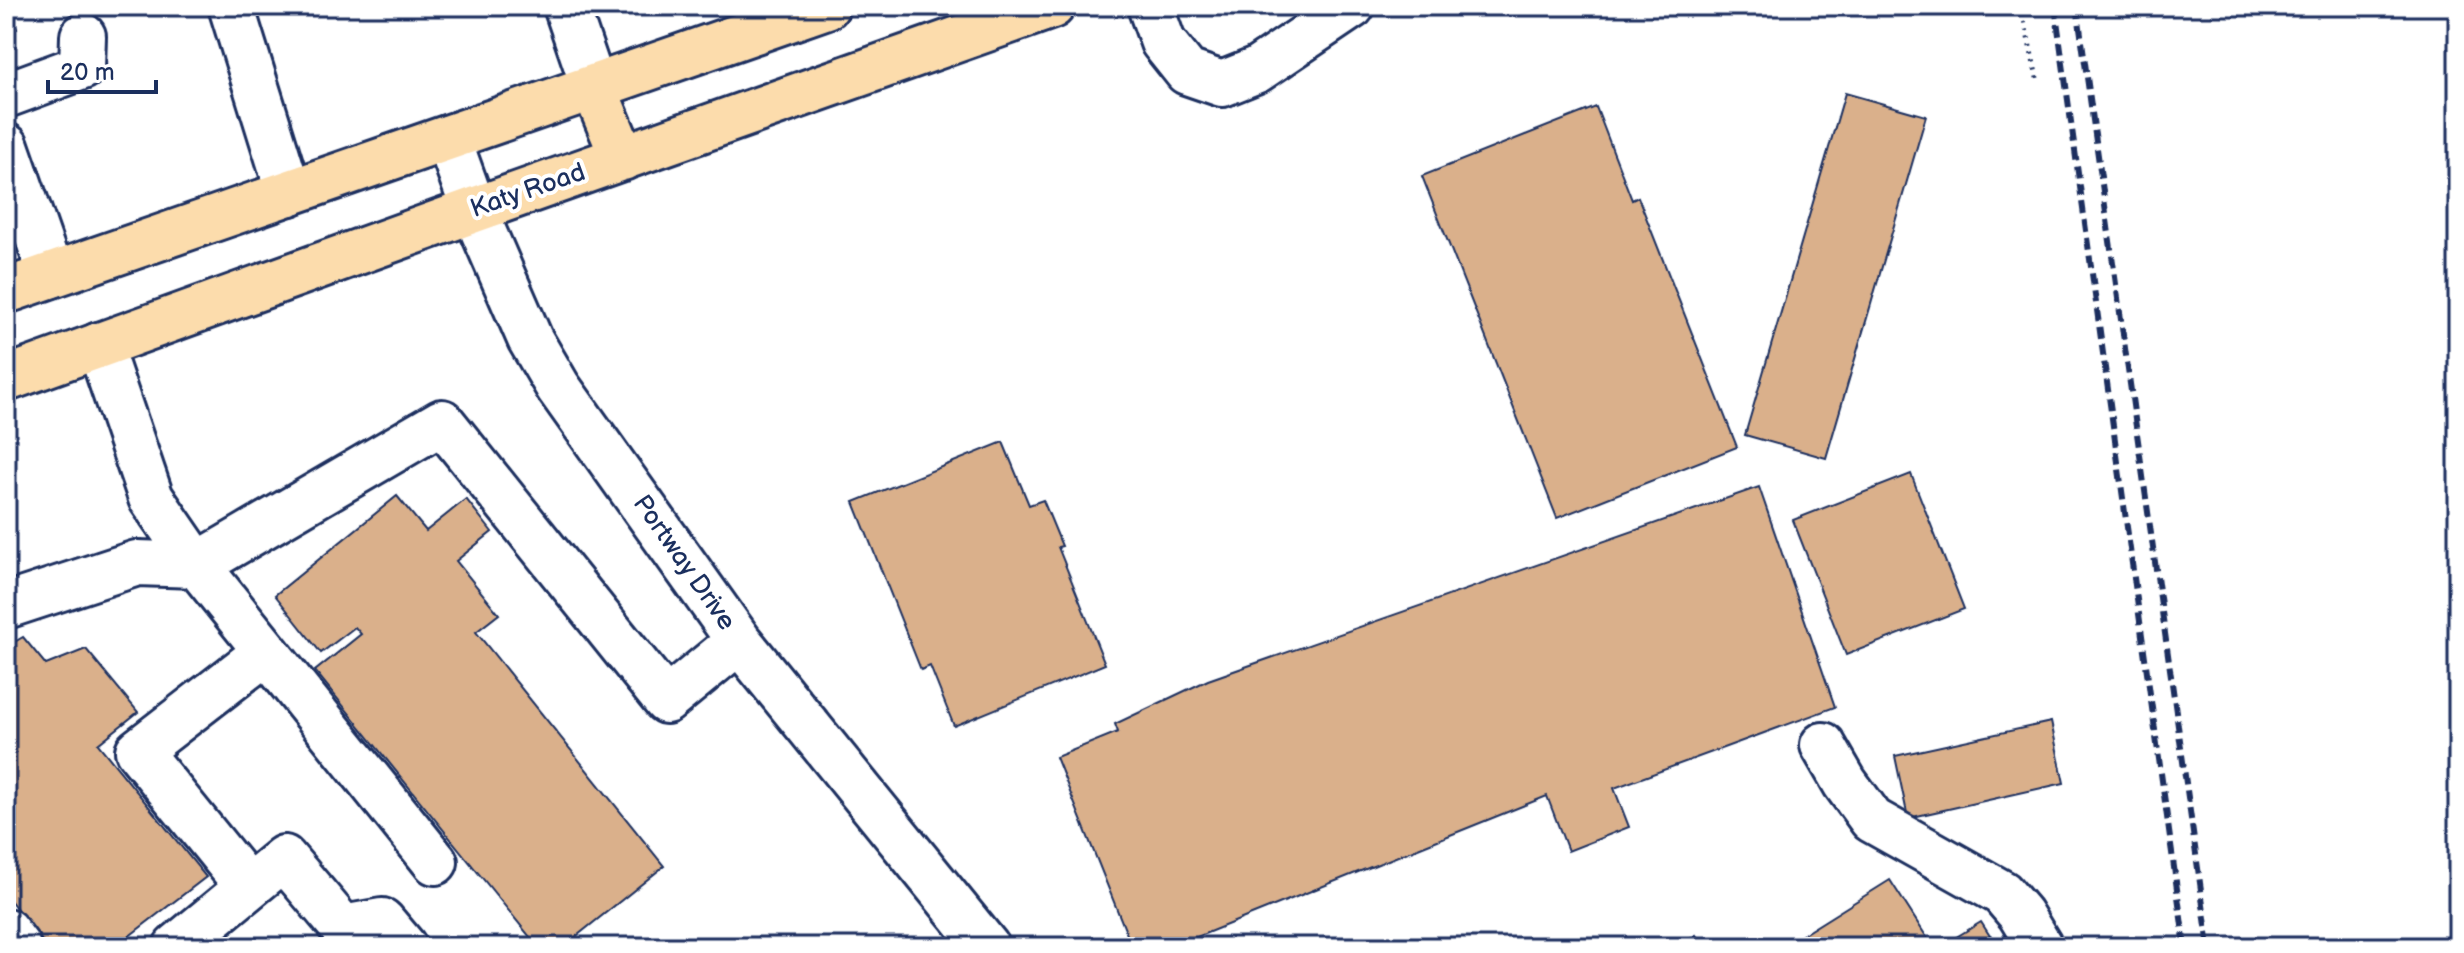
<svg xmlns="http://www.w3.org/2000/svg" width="2464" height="953" font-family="'Balsamiq Sans',sans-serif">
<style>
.building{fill:#dab08b;stroke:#1b2f5e;stroke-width:2}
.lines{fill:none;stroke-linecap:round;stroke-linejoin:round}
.minor-casing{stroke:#1b2f5e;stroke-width:50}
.major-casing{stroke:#1b2f5e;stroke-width:50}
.path{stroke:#1b2f5e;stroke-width:5;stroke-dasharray:2 6;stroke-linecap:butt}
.minor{stroke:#fff;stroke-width:44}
.major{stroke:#fcdcac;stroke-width:44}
.rail{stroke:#1b2f5e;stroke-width:6;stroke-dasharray:12 6;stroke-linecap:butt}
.labels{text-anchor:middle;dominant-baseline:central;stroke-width:8;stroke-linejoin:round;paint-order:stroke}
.street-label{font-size:26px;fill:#1b2f5e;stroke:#fff}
</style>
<rect width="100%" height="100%" fill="#fff"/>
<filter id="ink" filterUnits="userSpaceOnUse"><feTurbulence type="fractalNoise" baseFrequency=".0125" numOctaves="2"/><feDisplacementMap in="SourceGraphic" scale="16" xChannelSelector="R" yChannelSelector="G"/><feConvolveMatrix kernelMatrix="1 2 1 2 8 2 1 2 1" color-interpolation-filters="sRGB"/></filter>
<g filter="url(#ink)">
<path class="building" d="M6,6H9L17,29L6,33Z
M1845,93L1926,116L1826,458L1745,435Z
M1596,107L1632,200L1638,197L1737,447L1557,518L1422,176Z
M1003,442L1029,505L1043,500L1062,546L1058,547L1105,664L954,726L930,666L921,670L854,502Z
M1911,474L1964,609L1846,655L1793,520Z
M1759,487L1835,707L1614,788L1629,827L1568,851L1547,796L1172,947H1132L1056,757L1118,732L1115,724L1208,680Z
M397,496L426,531L466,499L492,532L456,561L499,614L476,632L664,866L563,947H538L315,671L361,634L355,627L321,653L275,595Z
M23,637L46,665L86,649L138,712L98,744L206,877L115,947H47L6,895V647Z
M2051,722L2064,783L1908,818L1895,756Z
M1890,880L1933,947H1783Z
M1981,922L1997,947H1940Z
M1696,935L1704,947H1678Z"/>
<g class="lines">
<defs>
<path id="minor" d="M231,6L289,193
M566,6L594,88
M1150,6L1163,42L1187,72L1222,84L1257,70L1352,6
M6,95L82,67L83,36
M448,138L474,210L530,339L558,387L739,641L987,947
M6,146L51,275
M99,345L151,498L197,565L435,862
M6,606L137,563L197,565L442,422L666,701L739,641
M1823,745L1845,783L1872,820L2002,893L2020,914L2040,947
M248,887L138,751L266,652
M6,931L18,947
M176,947L284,858L343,928L382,921L404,947"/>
<path id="major" d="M594,88L623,158
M6,291L827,6
M6,379L474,210L1052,6"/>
</defs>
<use href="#minor" class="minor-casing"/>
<use href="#major" class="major-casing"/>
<path class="path" d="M2021,6L2037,78"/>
<use href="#minor" class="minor"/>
<use href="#major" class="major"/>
<path class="rail" d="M2055,6L2185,947
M2077,6L2209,947"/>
</g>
</g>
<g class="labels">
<g class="street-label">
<text transform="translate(528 191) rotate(-19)">Katy Road</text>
<text transform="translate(684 563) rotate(55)">Portway Drive</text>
</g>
</g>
<rect width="2464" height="953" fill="none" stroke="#fff" stroke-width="32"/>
<rect x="16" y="16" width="2432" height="921" fill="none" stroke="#1b2f5e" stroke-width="3" filter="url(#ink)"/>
<path d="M48 80v12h108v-12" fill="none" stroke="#1b2f5e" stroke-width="4"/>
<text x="60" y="80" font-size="24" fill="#1b2f5e" stroke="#ffffff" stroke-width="6" paint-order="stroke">20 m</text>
</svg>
